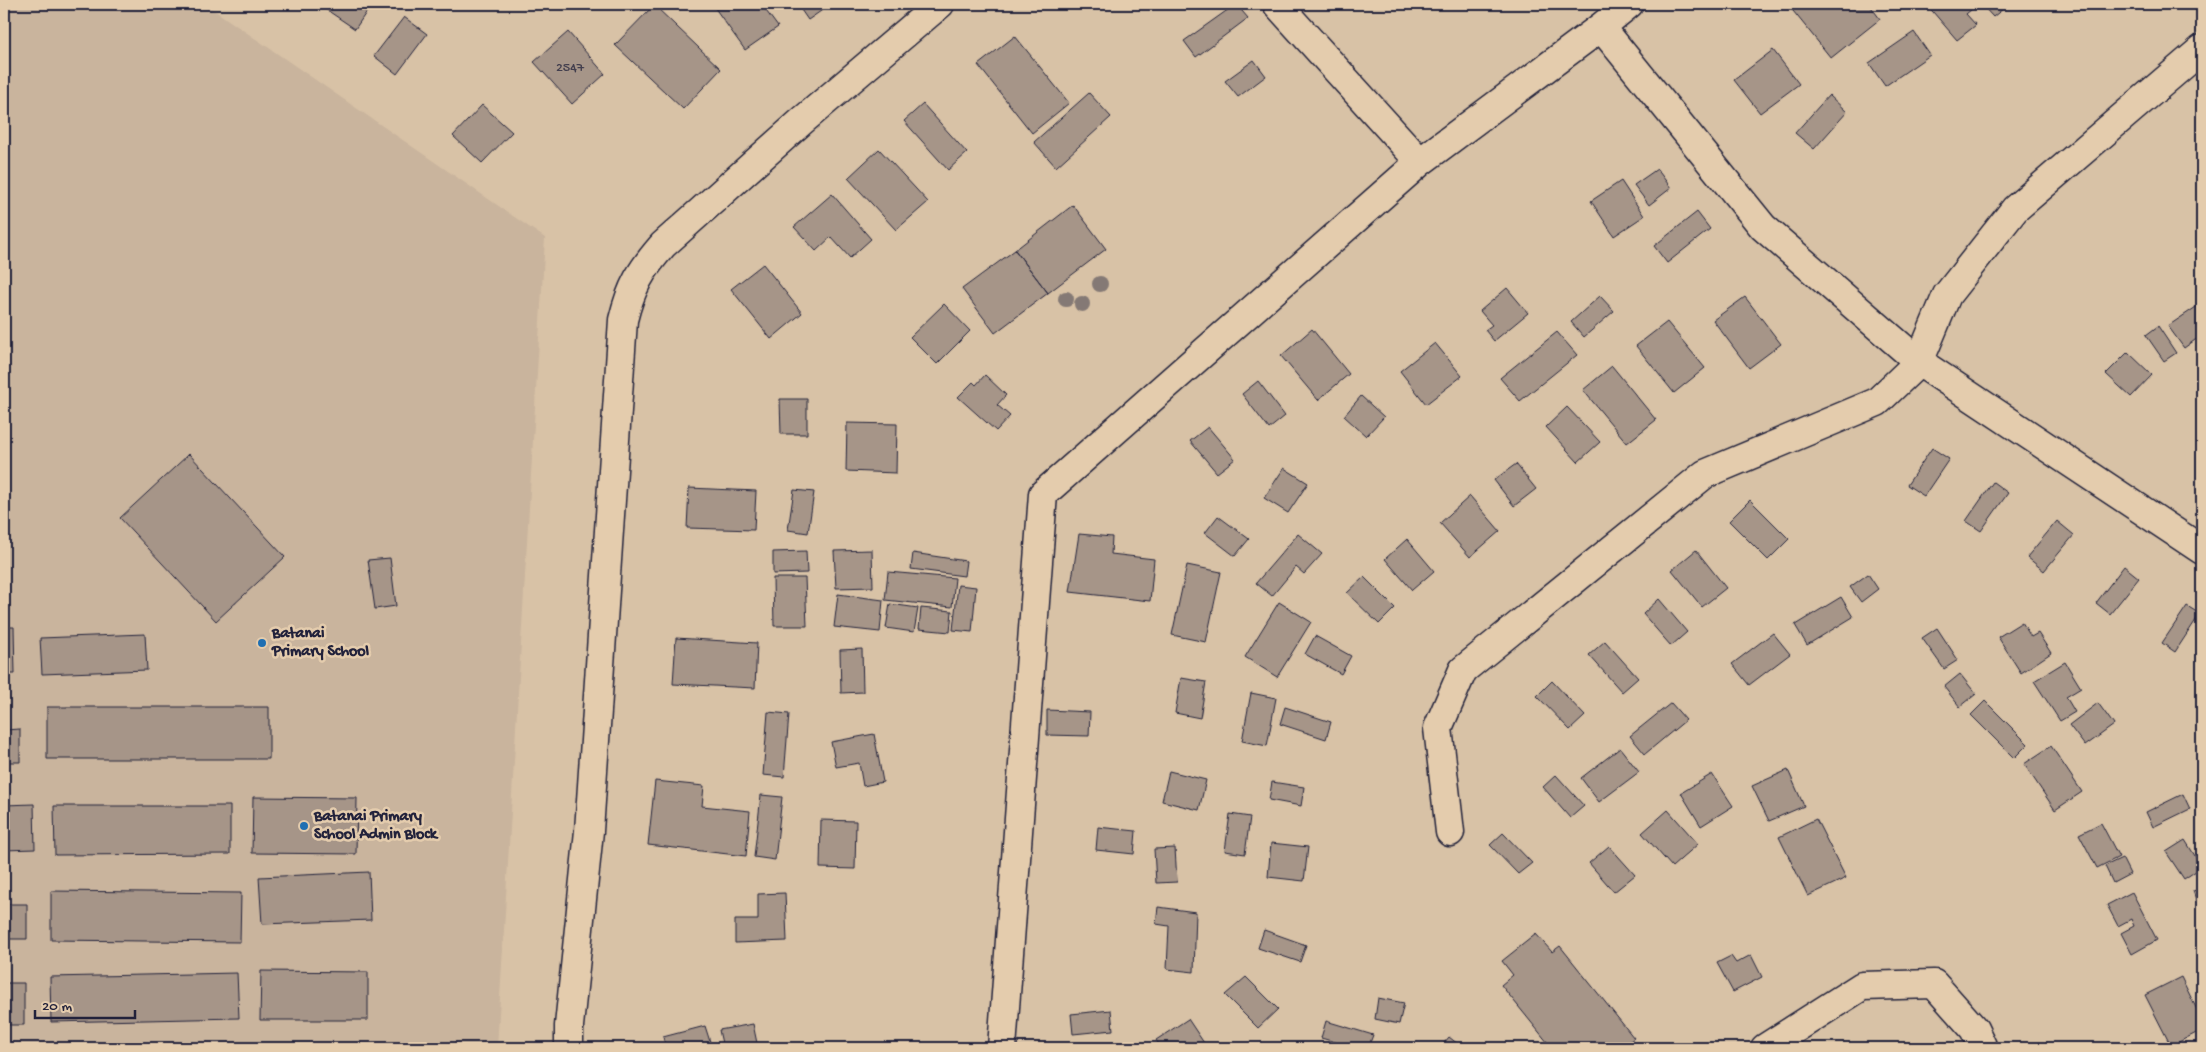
<svg xmlns="http://www.w3.org/2000/svg" width="2206" height="1052" font-family="'Gochi Hand',sans-serif">
<style>
.built{fill:#c9b49d}
.building{fill:#a69588;stroke:#22223b}
.lines{fill:none;stroke-linecap:round;stroke-linejoin:round}
.street-casing{stroke:#22223b;stroke-width:31}
.secondary-casing{stroke:#22223b;stroke-width:31}
.street{stroke:#e4ccad;stroke-width:28}
.secondary{stroke:#e4ccad;stroke-width:28}
.tree{fill:#847975}
.poi-dot{fill:#1f6fb2;stroke:#e4ccad;stroke-width:2}
.labels{text-anchor:middle;dominant-baseline:central;stroke-width:5;stroke-linejoin:round;paint-order:stroke}
.number-label{font-size:14px;fill:#433f4e}
.poi-label{font-size:16px;font-weight:bold;fill:#22223b;stroke:#e4ccad;text-anchor:start}
</style>
<rect width="100%" height="100%" fill="#d8c2a6"/>
<filter id="ink" filterUnits="userSpaceOnUse"><feTurbulence type="fractalNoise" baseFrequency=".02" numOctaves="2"/><feDisplacementMap in="SourceGraphic" scale="10" xChannelSelector="R" yChannelSelector="G"/><feConvolveMatrix kernelMatrix="1 2 1 2 8 2 1 2 1" color-interpolation-filters="sRGB"/></filter>
<g filter="url(#ink)">
<path class="built" d="M4,4H205L545,238L497,1048H4Z"/>
<path class="building" d="M318,4H372L355,29Z
M712,4H761L778,27L745,50Z
M797,4H831L808,20Z
M1236,4L1248,18L1196,57L1184,41Z
M1792,4H1869L1880,19L1831,58L1789,6Z
M1929,4H1978L1966,14L1976,25L1957,40L1927,5Z
M1981,4H2009L1993,17Z
M654,5L721,69L683,109L615,45Z
M404,17L427,34L397,74L374,56Z
M568,32L605,74L572,104L534,62Z
M1914,32L1930,55L1885,86L1869,63Z
M1015,36L1069,103L1032,133L978,65Z
M1773,50L1799,84L1760,113L1734,80Z
M1254,60L1266,76L1238,97L1225,81Z
M1089,93L1111,117L1056,167L1034,142Z
M1829,95L1847,112L1814,149L1795,133Z
M923,104L967,153L948,170L904,121Z
M482,105L512,132L482,163L453,136Z
M879,149L928,202L896,230L848,178Z
M1657,169L1671,188L1649,205L1634,185Z
M1621,181L1644,216L1614,236L1591,201Z
M832,194L871,239L850,258L831,237L816,251L794,227Z
M1073,205L1106,249L1048,293L1015,250Z
M1697,212L1710,229L1667,263L1654,246Z
M1015,250L1048,293L995,333L962,289Z
M763,264L802,313L771,339L731,289Z
M1507,288L1528,313L1494,341L1485,330L1492,325L1480,311Z
M1600,296L1614,311L1584,337L1571,322Z
M1745,297L1781,344L1749,368L1713,320Z
M2202,303V335L2184,348L2168,326Z
M944,304L970,331L937,364L910,337Z
M1667,322L1705,368L1674,393L1636,346Z
M2158,326L2176,353L2164,361L2146,335Z
M1312,329L1349,374L1318,400L1281,356Z
M1557,332L1577,355L1520,401L1500,378Z
M1435,343L1462,376L1426,404L1400,371Z
M2128,352L2152,375L2131,397L2106,374Z
M1612,366L1656,420L1627,443L1583,390Z
M985,375L1006,395L997,405L1010,416L996,431L958,397L973,382L976,385Z
M1258,381L1285,416L1269,429L1242,394Z
M1361,396L1384,417L1366,436L1344,416Z
M780,399H807V434H781Z
M1567,407L1600,442L1578,462L1546,427Z
M847,423L897,424L896,473L846,471Z
M1208,427L1235,459L1217,473L1190,441Z
M1932,448L1949,459L1924,496L1907,485Z
M189,454L285,557L216,621L120,518Z
M1516,464L1536,489L1514,506L1494,480Z
M1284,468L1308,483L1288,513L1264,498Z
M1993,482L2008,493L1981,531L1966,521Z
M689,488L756,491L754,530L687,528Z
M794,490L814,492L808,533L788,530Z
M1470,496L1500,531L1470,557L1440,523Z
M1750,500L1789,539L1768,560L1729,521Z
M1218,516L1249,539L1235,556L1205,533Z
M2057,521L2074,535L2044,571L2027,557Z
M1079,534L1112,537L1111,554L1154,559L1150,601L1070,592Z
M1298,534L1322,554L1304,574L1296,567L1272,596L1256,583Z
M1407,539L1434,571L1412,590L1385,559Z
M872,550L873,587L836,588L834,551Z
M1696,550L1726,588L1702,607L1672,570Z
M806,551L807,573L773,574V552Z
M913,553L966,561L964,576L911,569Z
M390,558L396,606L375,609L368,560Z
M1187,565L1221,572L1206,642L1172,635Z
M2124,566L2139,578L2110,614L2096,603Z
M888,572L955,578L952,607L885,600Z
M1868,574L1878,589L1861,602L1850,587Z
M1364,577L1395,608L1379,624L1347,593Z
M773,578H805L807,626H774Z
M958,585L976,587L972,632L953,630Z
M838,594L883,600L880,632L834,627Z
M1841,597L1853,617L1807,645L1795,625Z
M1659,599L1687,632L1671,646L1643,614Z
M1279,602L1311,622L1277,677L1245,657Z
M890,604L918,608L914,632L886,628Z
M2187,606L2200,614L2175,652L2162,643Z
M921,608L952,611L950,632L919,629Z
M2022,622L2031,637L2038,633L2051,653L2021,673L1998,637Z
M4,627H14L15,674H4Z
M1937,628L1958,660L1944,669L1922,638Z
M1773,633L1790,654L1749,685L1732,664Z
M145,634L147,670L42,674L40,638Z
M1315,636L1351,656L1341,674L1305,654Z
M676,638L757,643L755,688L673,684Z
M1605,641L1638,678L1622,692L1589,655Z
M862,649L863,692L841,693L840,650Z
M2065,662L2081,688L2066,697L2075,712L2060,721L2034,681Z
M1960,674L1976,694L1960,707L1944,687Z
M1181,678L1206,682L1200,718L1175,713Z
M1552,681L1585,716L1570,730L1537,696Z
M1251,693L1276,698L1267,746L1242,741Z
M1985,701L2028,744L2014,758L1971,715Z
M1671,703L1686,720L1645,754L1630,736Z
M2098,703L2114,725L2085,746L2069,725Z
M47,707H269V759H47Z
M1285,707L1331,722L1326,739L1280,724Z
M1047,710L1090,712L1089,736L1047,735Z
M768,712L789,714L784,777L763,775Z
M20,729V762H4V730Z
M874,734L883,782L863,786L859,763L836,767L831,742Z
M2051,746L2082,792L2055,810L2024,764Z
M1620,748L1639,772L1599,802L1581,778Z
M1788,770L1804,806L1769,821L1752,786Z
M1169,771L1206,780L1199,810L1162,801Z
M1712,774L1733,806L1701,826L1681,793Z
M1556,775L1584,806L1570,818L1543,787Z
M655,781L704,786L702,806L750,811L746,856L648,845Z
M1272,782L1304,787L1301,806L1269,800Z
M2183,794L2190,809L2153,827L2146,812Z
M761,795L782,797L775,860L754,857Z
M253,797L357,798L356,854L252,853Z
M34,804L35,849L4,850V805Z
M54,806H230V854L55,855Z
M1668,810L1698,844L1672,867L1642,833Z
M1230,814L1250,817L1245,854L1225,851Z
M1816,819L1846,878L1808,896L1779,837Z
M821,820L856,821L855,869L820,868Z
M2101,823L2119,857L2097,868L2079,834Z
M1098,827L1136,831L1134,854L1096,850Z
M1503,833L1532,863L1518,874L1490,845Z
M2185,840L2202,867L2184,879L2166,852Z
M1271,843L1308,847L1304,881L1268,877Z
M1609,846L1635,875L1614,892L1589,863Z
M1175,848L1177,882L1156,883L1154,849Z
M2122,858L2130,874L2113,883L2105,866Z
M369,872L371,920L262,924L259,877Z
M2202,888V916L2193,891Z
M51,891L241,893L240,942L51,940Z
M2132,892L2157,940L2132,954L2121,933L2134,926L2131,919L2118,926L2107,905Z
M785,893L787,941L735,943V920H758V894Z
M4,904H27V939H4Z
M1158,907L1196,912L1194,972L1167,969L1169,926L1156,924Z
M1264,930L1306,945L1300,962L1258,948Z
M1536,934L1552,952L1560,946L1634,1038L1621,1048H1552L1501,985L1513,975L1502,961Z
M1751,955L1762,977L1733,992L1717,963L1731,956L1736,963Z
M261,971L368,972V1020H260Z
M237,973L239,1018L51,1022L50,977Z
M1246,977L1278,1009L1258,1028L1225,995Z
M2181,977L2202,1020V1030L2171,1046L2145,995Z
M4,983H24V1025H4Z
M1378,998L1404,1003L1399,1024L1375,1019Z
M1111,1010L1113,1030L1073,1034L1071,1014Z
M1188,1019L1206,1046L1202,1048H1159L1161,1047L1156,1040Z
M1326,1021L1373,1035L1368,1048H1356L1321,1038Z
M753,1024L758,1048H723L719,1030Z
M705,1026L712,1048H666L663,1037Z
M1449,1037L1463,1048H1440Z"/>
<g class="lines">
<defs>
<path id="street" d="M1277,4L1420,162
M1601,27L1763,227L1919,362L2202,550
M1450,832L1438,728L1463,670L1705,474L1877,402L1919,362L1947,295L2015,209L2202,49
M1002,1048L1043,494L1420,162L1601,27L1629,4
M1765,1048L1862,986L1934,984L1974,1029L1983,1048"/>
<path id="secondary" d="M569,1048V1026L589,831L623,320C631,287 641,270 663,245L802,121L940,4"/>
</defs>
<use href="#street" class="street-casing"/>
<use href="#secondary" class="secondary-casing"/>
<use href="#street" class="street"/>
<use href="#secondary" class="secondary"/>
</g>
<g class="tree">
<circle cx="1100" cy="284" r="8"/>
<circle cx="1066" cy="299" r="8"/>
<circle cx="1082" cy="304" r="8"/>
</g>
</g>
<g class="poi-dot">
<circle cx="262" cy="643" r="5"/>
<circle cx="304" cy="826" r="5"/>
</g>
<g class="labels">
<g class="number-label">
<text x="570" y="68">2547</text>
</g>
<g class="poi-label">
<text x="272" y="634">Batanai<tspan x="272" dy="18">Primary School</tspan></text>
<text x="314" y="817">Batanai Primary<tspan x="314" dy="18">School Admin Block</tspan></text>
</g>
</g>
<rect width="2206" height="1052" fill="none" stroke="#e4ccad" stroke-width="20"/>
<rect x="10" y="10" width="2186" height="1032" fill="none" stroke="#22223b" stroke-width="2" filter="url(#ink)"/>
<path d="M35 1010v8h100v-8" fill="none" stroke="#22223b" stroke-width="2.5"/>
<text x="42" y="1010" font-size="15" fill="#22223b" stroke="#e4ccad" stroke-width="4" paint-order="stroke">20 m</text>
</svg>
